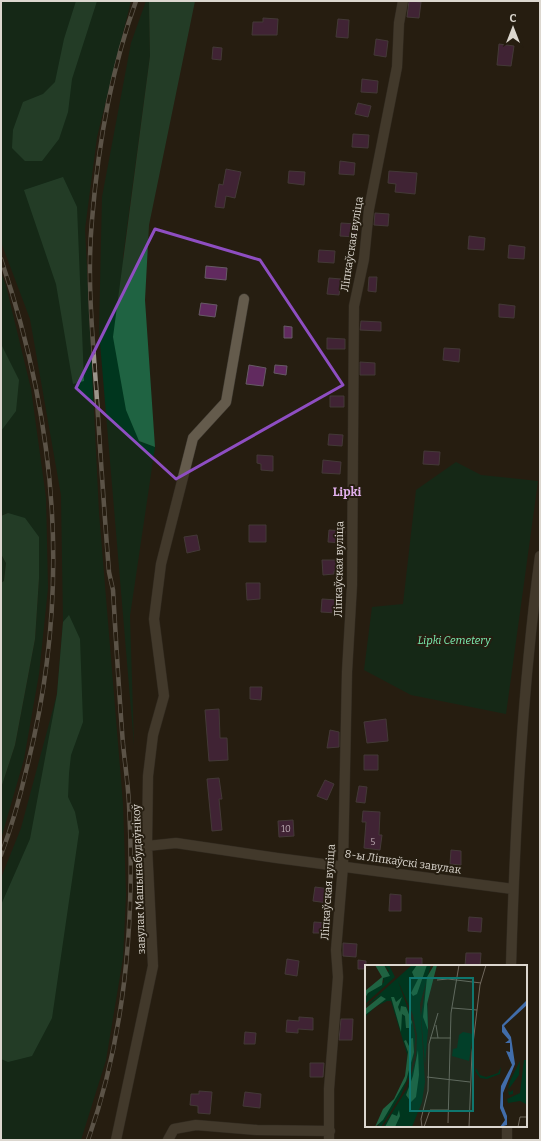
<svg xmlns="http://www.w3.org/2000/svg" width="541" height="1141" font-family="Bitter,serif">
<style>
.green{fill:#00361e}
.forest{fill:#1f6342}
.building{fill:#612a5f;stroke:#675a66}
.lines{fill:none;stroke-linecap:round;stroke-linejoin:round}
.street-casing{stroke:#3f3a32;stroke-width:11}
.street{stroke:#645b4c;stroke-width:10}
.rail-casing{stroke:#9b958b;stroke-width:4.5}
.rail{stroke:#261e11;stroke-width:3;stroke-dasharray:9;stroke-linecap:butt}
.marked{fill:none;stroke:#8e4ec2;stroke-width:3;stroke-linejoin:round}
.labels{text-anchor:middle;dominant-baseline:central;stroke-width:4;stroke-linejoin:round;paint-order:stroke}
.number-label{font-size:9px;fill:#bdacb3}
.street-label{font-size:11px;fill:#dcd7cf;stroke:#261e11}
.park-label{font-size:11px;font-style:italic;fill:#7df2b5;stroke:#261e11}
.neighbourhood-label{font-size:12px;font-weight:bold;fill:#e3b1ee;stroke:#261e11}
.inset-road{fill:none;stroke:#6f685d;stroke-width:1}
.view{fill:#0f766e;fill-opacity:0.15;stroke:#0f766e;stroke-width:2}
.inset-edge{fill:none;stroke:#dcd7cf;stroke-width:2}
</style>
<rect width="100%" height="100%" fill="#261e11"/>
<path class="green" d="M1,1H131L97,137L85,229L99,513L123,804L126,894L123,958L106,1060L81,1140H1V878L21,828L57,694L63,622L61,495L30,319L1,242Z
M146,1H149L150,56L123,257L139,441L155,447L130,616L134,745L99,331L102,197L131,43Z
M1,272L6,286L31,389L46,498L48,588L39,674L24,759L1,839V788L15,745L35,639L39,578V537L8,513L1,516Z
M456,462L481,475L538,481L506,714L411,695L364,670L372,607L403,604L416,490Z
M1,554L6,563L4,581L1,583Z"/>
<path class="forest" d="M76,1H97L72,79L68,112L59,139L42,161H25L12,148L13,130L23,102L43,94L55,82L64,39Z
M149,1H195L149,225L145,300L155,447L139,441L126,410L113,337L150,56Z
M63,177L77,207L84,381L73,384L56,284L24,190Z
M1,344L19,380L16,411L1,431Z
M8,513L25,518L39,537V578L35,639L15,745L1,788V583L4,581L6,563L1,554V516Z
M69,615L80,639L83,722L71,755L69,773L68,797L75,812L79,832L52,1018L32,1056L8,1062L1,1059V905L30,839L57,694L63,622Z"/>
<path class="building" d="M409,1L421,2L419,18L407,17Z
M263,18L278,19L277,35H252L253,22H263Z
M338,19L349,20L348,38L336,37Z
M376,39L388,41L386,57L374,55Z
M499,44L514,46L511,66L497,65Z
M213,47L222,48L221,60L212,59Z
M362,79L378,81L377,93L361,92Z
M358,103L371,106L368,117L355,114Z
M353,134L369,135L368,148L352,147Z
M340,161L355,163L354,175L339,174Z
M226,169L241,172L235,198L226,196L224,208L215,207L219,184L223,185Z
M289,171L305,172L304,185L288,183Z
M389,171L417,173L415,194L395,192L396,184L388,183Z
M375,213L389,214L388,226L374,225Z
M341,223L357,224L356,237L340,236Z
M469,236L485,238L484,250L468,249Z
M509,245L525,247L524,259L508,258Z
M319,250L335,251L334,263L318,262Z
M206,266L227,268L226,280L205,278Z
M369,277H377L376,292L368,291Z
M329,278L341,279L339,295L327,294Z
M201,303L217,305L215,317L199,315Z
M499,304L515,306L514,318L499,317Z
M361,321L381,322V331L360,330Z
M284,326L292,327V338H284Z
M327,338L345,339V349H327Z
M444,348L460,349L459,362L443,360Z
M360,362L375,363V375H360Z
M249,365L266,368L263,386L246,384Z
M275,365L287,366L286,375L274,373Z
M330,396H344V407H330Z
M329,434L343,435L342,446L328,445Z
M424,451L440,452L439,465L423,464Z
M257,455L273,456V471L261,470V464L257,463Z
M323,460L341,462L340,474L322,473Z
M249,525H266V542H249Z
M329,530L345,531L344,543L328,542Z
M197,535L200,550L187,553L184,537Z
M322,560H341V571H334V574L323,575Z
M246,583H260V599L247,600Z
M322,599L338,600L337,613L321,612Z
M250,687H262L261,700L250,699Z
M219,709L220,738H227L228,760L209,761L205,710Z
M386,719L388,741L367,743L364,722Z
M330,730L339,732V747L327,748Z
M364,755H378V770H364Z
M219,778L222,799H219L222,830L212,831L207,779Z
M325,780L334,784L327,800L317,796Z
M359,786L367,787L365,803L356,802Z
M363,811L380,812L379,835H382L380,850L364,848L366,822H362Z
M293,820L294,836L279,837L278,821Z
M451,850L461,851V865L450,864Z
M315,887L330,889L328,903L313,901Z
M390,894L401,895V911H389Z
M469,917L482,918L481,932L468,931Z
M314,922L328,923L327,933H313Z
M343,943L357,944L356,957L343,956Z
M466,953H481L480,966H465Z
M406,958H422V966H406Z
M287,959L299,961L297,976L285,974Z
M358,960L366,961V969H358Z
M299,1017L313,1018V1030L298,1029V1033L286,1032L287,1020L299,1021Z
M341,1019H353L352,1040H339Z
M245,1032L256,1033L255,1044H244Z
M310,1063H324L323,1077H310Z
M199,1091L212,1092L210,1114L198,1113V1106L190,1105L191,1094H199Z
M245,1092L261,1094L260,1108L243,1106Z"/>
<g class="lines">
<defs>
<path id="street" d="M147,846L176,843L277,858L513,889
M511,966C515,829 522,692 540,556
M116,1140L153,966L147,846L148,776L153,735L164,696L154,619L161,564L193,438L226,402L244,299
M168,1140L174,1129L196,1125L257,1130L330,1131
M329,1140V1089L338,977L336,950L343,866L347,672L352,585L354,306L364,259L369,209L397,67L399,23L403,1
M507,1140V1126"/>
</defs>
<use href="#street" class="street-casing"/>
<use href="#street" class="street"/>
<defs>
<path id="rail" d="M1,259C58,427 71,594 27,767C20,797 12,826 1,855
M88,1140C126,1033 135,916 129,804C128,784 125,764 123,744C119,693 116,641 113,590L109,572C104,510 100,448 96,385C92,331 87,274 92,220C98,146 111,70 136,1"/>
</defs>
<use href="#rail" class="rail-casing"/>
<use href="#rail" class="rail"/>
</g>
<path d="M0 0H541V1141H0ZM155,229L260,260L343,385L176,479L76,388Z" fill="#261e11" fill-opacity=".55" fill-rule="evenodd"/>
<path class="marked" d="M155,229L260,260L343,385L176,479L76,388Z"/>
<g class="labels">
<g class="number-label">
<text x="286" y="829">10</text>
<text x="373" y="842">5</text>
</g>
<g class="street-label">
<text transform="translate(352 244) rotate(-81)">Ліпкаўская вуліца</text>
<text transform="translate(339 569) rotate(-89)">Ліпкаўская вуліца</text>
<text transform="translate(403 862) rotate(8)">8-ы Ліпкаўскі завулак</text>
<text transform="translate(139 879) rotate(-92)">завулак Машынабудаўнікоў</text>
<text transform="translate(328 892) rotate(-86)">Ліпкаўская вуліца</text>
</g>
<g class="park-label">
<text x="454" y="640">Lipki Cemetery</text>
</g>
<g class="neighbourhood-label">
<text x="347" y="492">Lipki</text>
</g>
</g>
<g transform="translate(365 965)">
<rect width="162" height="162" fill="#261e11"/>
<path d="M19,0H24L30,12L0,39L2,29L19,17L18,13L24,6ZM47,0H66L55,39L60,117L57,137L47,162H18L42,124L51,94L52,70L48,50L33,16L48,58L50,71L49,91L45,109L36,130L16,162H12L41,116L49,80L45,77L44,81L39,76L43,87L41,103L42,89L26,36H22L10,42L0,52L2,48L17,37L16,31L0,42ZM62,12L63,65L60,100L56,51ZM98,67L108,69L104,96L87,91L88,84L92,83L94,70ZM159,95H162L161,139L155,136L143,138L142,134L155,128ZM155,96L154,110L143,125L145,127L148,125V129L144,130L143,125L145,116ZM136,102L135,109L122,114L115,113L110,106L111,103L115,110L121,112L133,108Z" fill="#00361e"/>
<path d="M10,0H19L25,11L18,13L17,20L3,28L0,33V26L17,12ZM52,0H62L52,29L48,31L46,28L54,12H49L47,7ZM69,0H72L62,39L63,65L58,52L62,12ZM16,31L21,34L0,50V44ZM26,32H29L31,37L37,32L33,42L35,47L36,41L41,42L47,57L45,63H41L40,51L37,49L36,67ZM48,73L49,87L41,116L18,155L10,162L18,144L29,134L40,111L43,87L39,76L41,75L44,81V74ZM53,85L54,110L51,132L46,137L41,130L48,111ZM34,145L35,151L30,162H20L27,149L32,151Z" fill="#1f6342"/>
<path d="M162,35V40L139,61L146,72L150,99L138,128V141L142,151V160L135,162L140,155L135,143L136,121L147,100L141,86L145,87V78H140L144,75L137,67V60Z" fill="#416daa"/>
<path class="inset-road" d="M72,15L83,14L116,18M87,43L112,45M71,60L73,73M65,73H86M62,112L105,117M83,158L86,48L94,0M57,162L56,154L63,126L64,79L73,48M59,162L65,145H83M104,162L107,87L115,20L121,0M153,162L155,152H162"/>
<path class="view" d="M45,13H108V146H45Z"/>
<rect width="162" height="162" class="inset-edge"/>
</g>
<rect width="541" height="1141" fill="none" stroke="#dcd7cf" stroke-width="4"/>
<g transform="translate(513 28)" stroke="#261e11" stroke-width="3" paint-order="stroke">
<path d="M0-3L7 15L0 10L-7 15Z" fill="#dcd7cf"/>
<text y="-6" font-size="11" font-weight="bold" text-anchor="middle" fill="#dcd7cf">С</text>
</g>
</svg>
